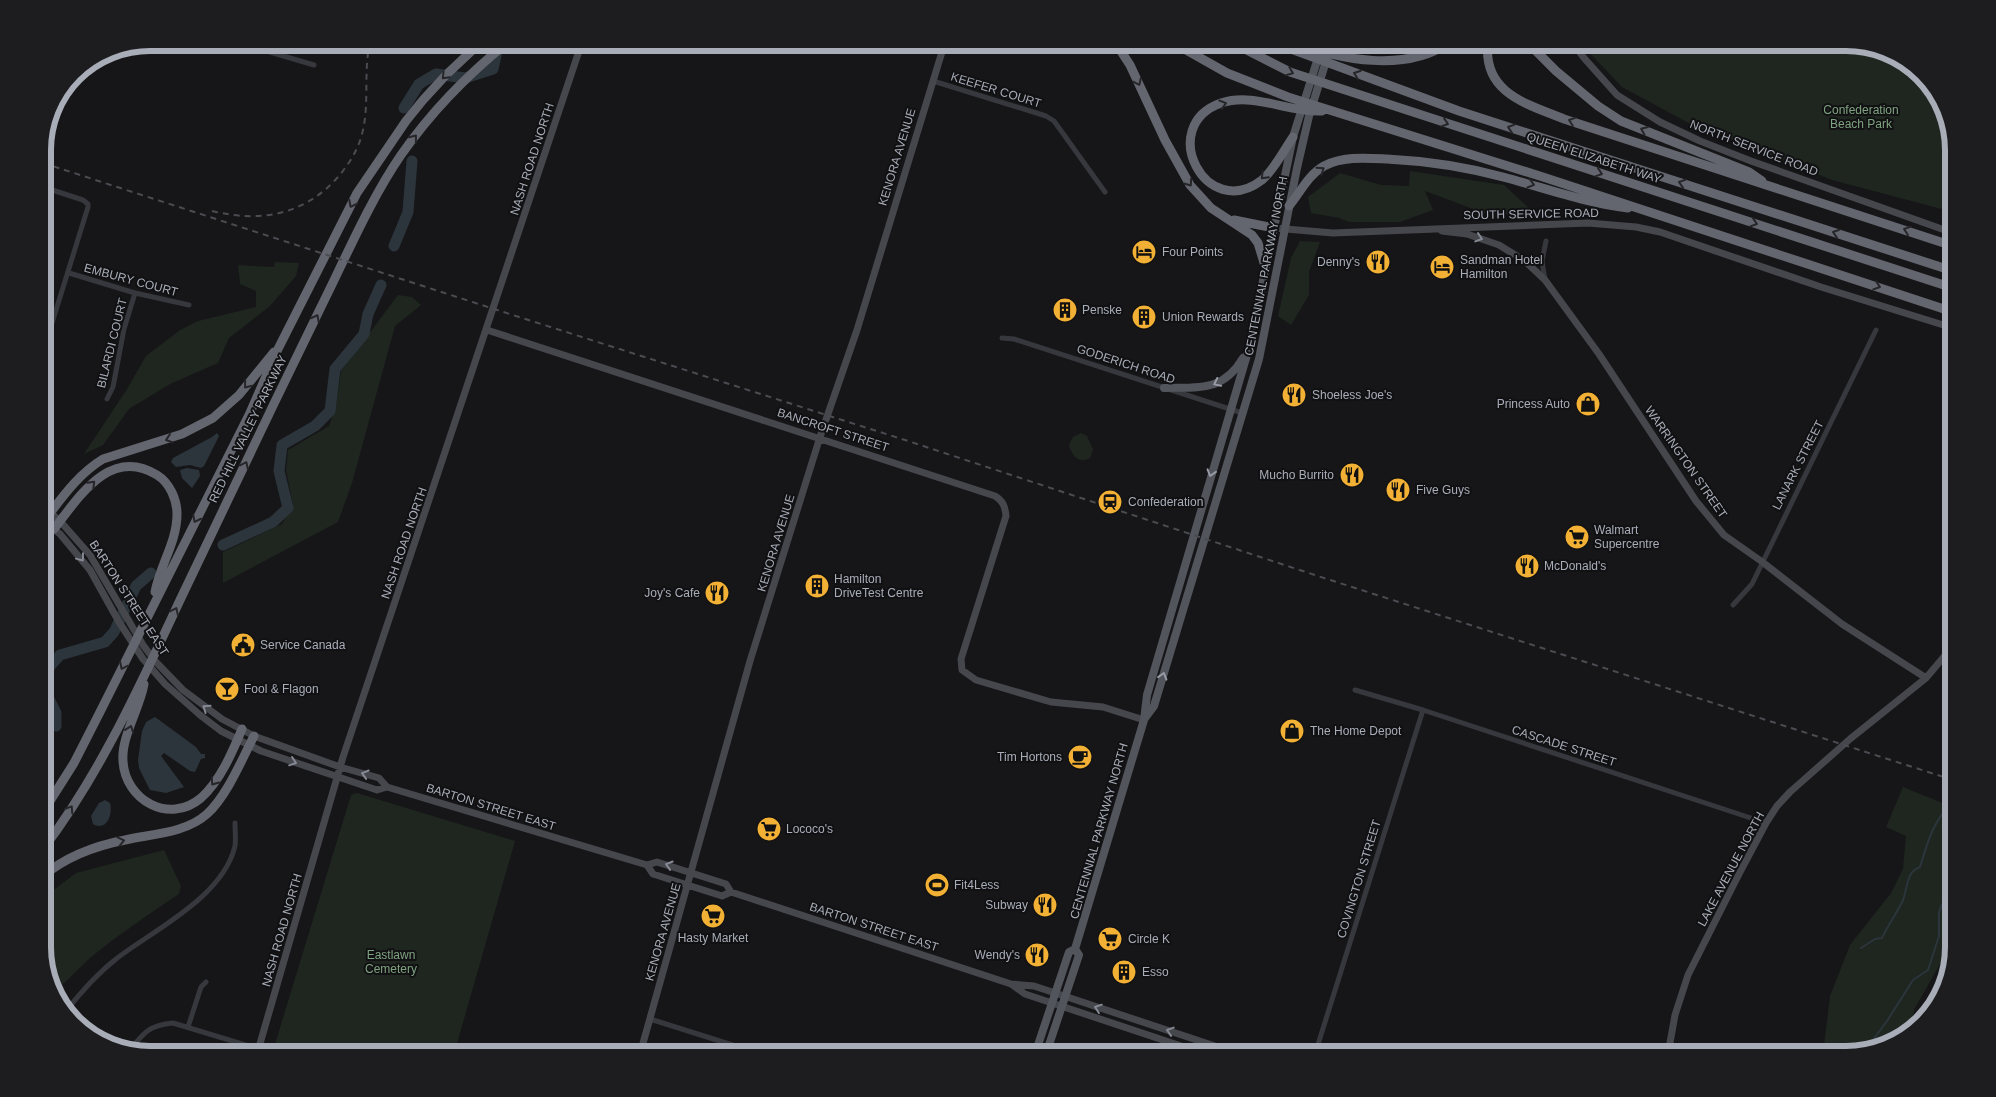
<svg xmlns="http://www.w3.org/2000/svg" width="1996" height="1097" font-family="Arial,sans-serif">
<style>
.green{fill:#1e261f}
.water{fill:#2c353c}
.lines{fill:none;stroke-linecap:round;stroke-linejoin:round}
.stream{stroke:#2c353c;stroke-width:2}
.river{stroke:#2c353c;stroke-width:11}
.street{stroke:#37383d;stroke-width:5}
.secondary{stroke:#45474d;stroke-width:7}
.primary{stroke:#53555c;stroke-width:8}
.highway{stroke:#63666e;stroke-width:9}
.rail{stroke:#4a4c52;stroke-width:2;stroke-dasharray:6 5;stroke-linecap:butt}
.oneway{stroke:#26262a}
.oneway2{stroke:#858993}
.oneway3{stroke:#979ba6}
.labels{text-anchor:middle;dominant-baseline:central;stroke-width:4;stroke-linejoin:round;paint-order:stroke}
.street-label{font-size:12px;fill:#a8adb8;stroke:#111113}
.park-label{font-size:12px;fill:#7fa381;stroke:#111113}
.poi-label{font-size:12px;fill:#a8adb8;stroke:#111113;text-anchor:start}
.rim{fill:none;stroke:#a8adb8;stroke-width:6}
</style>
<rect width="100%" height="100%" fill="#161618"/>
<path class="green" d="M1845,42L1893,54L1935,91L1953,144V212L1832,180L1716,133L1709,134L1622,87L1580,43Z
M1410,171L1504,185L1532,211L1492,216L1425,191L1433,210L1400,222H1349L1339,218L1311,213L1308,197L1340,173L1381,185L1409,186Z
M1300,241L1320,242L1309,272V295L1291,325L1278,316L1291,258Z
M275,262L299,263L296,276L270,306L229,338L218,363L170,384L129,409L103,445L84,454L127,389L146,356L180,330L198,321L256,307V291L240,284L238,265L274,267Z
M398,295L412,297L421,305L395,326L352,483L338,522L223,583V552L282,524L293,505L286,470L288,450L329,426L336,406L341,371Z
M1081,433L1087,436L1093,449L1090,458C1079,464 1072,456 1069,445L1073,437Z
M1903,787L1940,802L1953,805V930L1951,933L1943,959L1915,1008L1908,1033L1905,1036L1846,1054H1823L1830,996L1850,945L1891,893L1903,869L1906,836L1886,827Z
M357,793L515,841L454,1054H272L351,795Z
M164,850L181,886L179,894C149,914 118,935 90,958C78,969 68,981 55,990L43,954V898L76,873Z"/>
<path class="water" d="M217,433L219,436L204,466L201,468L190,465L176,467L171,462L173,458L212,437Z
M187,468L199,470L200,476L192,488L182,478L180,470Z
M155,717L196,747L201,754H205V758L201,759L195,772L190,771L164,753L161,756L184,787L166,793L150,790L139,768L138,760L142,731L146,722Z
M105,800L110,803C113,814 107,832 93,824L91,816L99,803Z"/>
<g class="lines">
<path class="stream" d="M43,744L56,726
M1861,948L1875,939L1882,938C1888,925 1897,913 1903,900C1906,892 1907,880 1911,874C1913,870 1916,869 1920,867C1929,838 1932,824 1953,801
M1867,1048L1887,1021L1913,980L1928,970L1939,936V912L1944,900L1953,887"/>
<path class="river" d="M404,108L419,84L436,74L465,78L493,69L499,42
M394,246L408,212L412,161
M223,545L273,522L288,508L279,471L282,445L315,426L330,411L335,369L364,334L368,314L381,285
M56,726V713L47,695L44,678L51,665L60,655L105,642L114,632L136,586L151,573"/>
<path class="street" d="M236,42L314,65
M933,81L1046,116L1054,121L1105,192
M43,187L83,200L88,204V207L43,352
M69,273L135,293L189,305
M1545,280L1542,261L1546,241
M1002,338L1014,339L1242,413
M107,399L113,387L124,329L135,293
M1733,605L1752,584L1876,330
M1355,690L1423,710L1766,823
M66,1011C81,992 97,974 116,959C155,929 223,897 235,846C236,839 235,830 235,823
M650,1019L761,1054
M188,1027L201,987L206,982
M130,1050C144,1032 150,1025 173,1023L259,1049
M716,1054L720,1042
M1315,1054L1423,710"/>
<path class="secondary" d="M1572,42L1584,58L1617,95L1660,122L1700,141L1751,161L1953,233
M1274,228L1333,233L1588,223L1636,227L1660,232L1821,287L1953,328
M1442,231L1467,234L1499,245L1525,261L1545,280L1599,354L1696,501L1724,535L1761,561L1842,624L1926,678
M487,330L995,496C1003,501 1005,506 1006,516L961,659L962,670L976,680L1051,702L1103,707L1144,720
M43,506L60,521L90,555L143,645L155,661L183,690L222,719L254,736L340,767L379,778L387,787
M43,521L60,534L90,570L119,622L143,659L165,684L200,715L221,731L261,751L377,790L387,787L647,865L657,862L726,884L731,892L1011,984L1025,994L1205,1054
M647,865L653,874L722,896L731,892
M1011,984L1034,986L1239,1054
M257,1054L343,757L582,42
M640,1054L750,661L820,437L857,330L945,42
M1668,1054L1675,1015L1688,975L1738,876L1766,823L1777,806L1790,792L1850,739L1926,678L1953,646"/>
<path class="primary" d="M1164,388C1199,387 1223,392 1243,358
M1145,718L1154,706L1259,359L1297,168L1309,116L1332,42
M1035,1054L1069,952L1075,949
M1046,1054L1079,955L1075,949L1144,720L1147,695L1249,348L1293,137L1323,42"/>
<path class="highway" d="M1115,42L1130,65L1165,140L1190,185L1211,208L1252,235L1258,243L1265,266
M1172,42L1227,73L1288,97L1543,177L1953,312
M1231,42L1290,72L1953,288
M1272,42L1459,111L1953,271
M1293,42C1340,60 1406,73 1450,42
M1488,42C1482,93 1527,104 1564,119L1953,246
M1527,42L1556,71L1598,106L1621,121L1749,172L1762,181
M1293,137C1284,150 1274,170 1262,180C1206,223 1156,126 1221,103C1255,92 1289,113 1322,111
M1289,206C1300,193 1308,175 1324,166C1343,156 1366,158 1387,159C1426,161 1466,167 1503,177C1545,188 1586,203 1628,208
M1234,220L1274,228
M44,521C61,499 78,474 103,459L182,434L213,418L239,395L274,352
M54,529C79,497 110,446 157,475C170,483 177,500 177,514C177,542 160,565 155,592
M144,684C140,708 121,737 123,761C125,800 169,825 201,798C220,781 232,753 242,729
M43,812L74,763L99,714L249,415L278,349L357,193L406,121L423,100L446,75L481,42
M43,849C101,773 141,683 181,598C227,501 273,405 320,309C345,259 370,200 401,155C431,112 467,75 508,42
M43,876C67,856 94,846 125,840C152,834 186,833 207,814C227,796 242,759 254,736"/>
<path class="rail" d="M43,163L494,309L908,441L1324,578L1953,780
M212,211C261,223 304,215 338,177C349,164 358,150 362,134C370,104 363,72 370,42"/>
</g>
<defs><path id="oneway-chevron" d="M-2-3.5L2.5 0L-2 3.5" fill="none" stroke-width="1.6" stroke-linecap="round" stroke-linejoin="round" transform="scale(1.25)"/></defs>
<g class="oneway">
<use href="#oneway-chevron" transform="translate(1290 72) rotate(22)"/>
<use href="#oneway-chevron" transform="translate(1357 74) rotate(-160)"/>
<use href="#oneway-chevron" transform="translate(445 76) rotate(134)"/>
<use href="#oneway-chevron" transform="translate(1138 82) rotate(65)"/>
<use href="#oneway-chevron" transform="translate(1223 104) rotate(-17)"/>
<use href="#oneway-chevron" transform="translate(1572 121) rotate(-161)"/>
<use href="#oneway-chevron" transform="translate(1445 123) rotate(18)"/>
<use href="#oneway-chevron" transform="translate(1511 128) rotate(-162)"/>
<use href="#oneway-chevron" transform="translate(1644 130) rotate(-157)"/>
<use href="#oneway-chevron" transform="translate(414 138) rotate(-52)"/>
<use href="#oneway-chevron" transform="translate(1321 170) rotate(-34)"/>
<use href="#oneway-chevron" transform="translate(1599 173) rotate(18)"/>
<use href="#oneway-chevron" transform="translate(1264 176) rotate(134)"/>
<use href="#oneway-chevron" transform="translate(1189 183) rotate(55)"/>
<use href="#oneway-chevron" transform="translate(1682 183) rotate(-162)"/>
<use href="#oneway-chevron" transform="translate(1531 184) rotate(16)"/>
<use href="#oneway-chevron" transform="translate(352 204) rotate(117)"/>
<use href="#oneway-chevron" transform="translate(1754 223) rotate(18)"/>
<use href="#oneway-chevron" transform="translate(1907 230) rotate(-161)"/>
<use href="#oneway-chevron" transform="translate(1836 233) rotate(-162)"/>
<use href="#oneway-chevron" transform="translate(1877 286) rotate(18)"/>
<use href="#oneway-chevron" transform="translate(316 318) rotate(-63)"/>
<use href="#oneway-chevron" transform="translate(247 385) rotate(129)"/>
<use href="#oneway-chevron" transform="translate(169 439) rotate(162)"/>
<use href="#oneway-chevron" transform="translate(245 465) rotate(-64)"/>
<use href="#oneway-chevron" transform="translate(92 484) rotate(-45)"/>
<use href="#oneway-chevron" transform="translate(196 519) rotate(117)"/>
<use href="#oneway-chevron" transform="translate(175 611) rotate(-65)"/>
<use href="#oneway-chevron" transform="translate(123 666) rotate(116)"/>
<use href="#oneway-chevron" transform="translate(130 729) rotate(-71)"/>
<use href="#oneway-chevron" transform="translate(214 782) rotate(125)"/>
<use href="#oneway-chevron" transform="translate(70 809) rotate(-57)"/>
<use href="#oneway-chevron" transform="translate(121 841) rotate(-13)"/>
</g>
<g class="oneway2">
<use href="#oneway-chevron" transform="translate(1479 238) rotate(18)"/>
<use href="#oneway-chevron" transform="translate(81 558) rotate(53)"/>
<use href="#oneway-chevron" transform="translate(206 708) rotate(-145)"/>
<use href="#oneway-chevron" transform="translate(293 762) rotate(19)"/>
<use href="#oneway-chevron" transform="translate(365 774) rotate(-163)"/>
<use href="#oneway-chevron" transform="translate(669 865) rotate(-163)"/>
<use href="#oneway-chevron" transform="translate(1098 1008) rotate(-161)"/>
<use href="#oneway-chevron" transform="translate(1170 1031) rotate(-162)"/>
</g>
<g class="oneway3">
<use href="#oneway-chevron" transform="translate(1217 383) rotate(154)"/>
<use href="#oneway-chevron" transform="translate(1211 473) rotate(107)"/>
<use href="#oneway-chevron" transform="translate(1163 676) rotate(-73)"/>
</g>
<defs>
<symbol id="hotel-disc" viewBox="-11 -11 22 22"><circle r="9.5" fill="#f2b134" stroke="#111113"/><path d="M-6-4.5h1.5V1H6V5H4.5V3h-9V5H-6ZM-4 0a1.8 1.8 0 1 1 3.6 0ZM.5 0V-2.5h3Q6-2.5 6 0Z" fill="#111"/></symbol>
<symbol id="restaurant-disc" viewBox="-11 -11 22 22"><circle r="9.5" fill="#f2b134" stroke="#111113"/><path d="M-5-6h1v4h1v-4h1v4h1v-4h1v5L-1.5 .5V6h-2V.5L-5-1ZM5-6V6H3V1.5H1.5Q1.5-4 5-6Z" fill="#111"/></symbol>
<symbol id="building-disc" viewBox="-11 -11 22 22"><circle r="9.5" fill="#f2b134" stroke="#111113"/><path d="M-4-6H4V6H1V3H-1V6H-4ZM-2.5-4.3h1.7v1.8h-1.7ZM.8-4.3h1.7v1.8H.8ZM-2.5-1h1.7V.8h-1.7ZM.8-1h1.7V.8H.8Z" fill="#111"/></symbol>
<symbol id="shop-disc" viewBox="-11 -11 22 22"><circle r="9.5" fill="#f2b134" stroke="#111113"/><path d="M-5-2.5h2.3a2.7 3.5 0 0 1 5.4 0H5L5.5 6h-11ZM-1.5-2.5h3a1.5 2.3 0 0 0-3 0Z" fill="#111"/></symbol>
<symbol id="station-disc" viewBox="-11 -11 22 22"><circle r="9.5" fill="#f2b134" stroke="#111113"/><path d="M-3-6H3Q5-6 5-4V2Q5 4 3 4L4.5 6H3L1.5 4h-3L-3 6H-4.5L-3 4Q-5 4-5 2V-4Q-5-6-3-6ZM-3.5-4v3h7v-3ZM-3.5 1v1.5H-2V1ZM2 1v1.5H3.5V1Z" fill="#111"/></symbol>
<symbol id="supermarket-disc" viewBox="-11 -11 22 22"><circle r="9.5" fill="#f2b134" stroke="#111113"/><path d="M-6-5.5h2.5l.6 2H6L4.5 2H-2.5L-4.4-4H-6ZM-1.5 3.2a1.3 1.3 0 1 0 .1 0ZM3 3.2a1.3 1.3 0 1 0 .1 0Z" fill="#111"/></symbol>
<symbol id="civic-disc" viewBox="-11 -11 22 22"><circle r="9.5" fill="#f2b134" stroke="#111113"/><path d="M-.6-6.5H3V-4.5H.6V-3L4-1V1h2V6H-6V1h2V-1L-.6-3ZM-1.2 2.5V6h2.4V2.5Z" fill="#111"/></symbol>
<symbol id="bar-disc" viewBox="-11 -11 22 22"><circle r="9.5" fill="#f2b134" stroke="#111113"/><path d="M-6-5H6L.8 .8V4.5H3.5V6h-7V4.5H-.8V.8Z" fill="#111"/></symbol>
<symbol id="cafe-disc" viewBox="-11 -11 22 22"><circle r="9.5" fill="#f2b134" stroke="#111113"/><path d="M-5.5-4.5H6V0H3Q3 3.5 0 3.5H-2.5Q-5.5 3.5-5.5 0ZM3-3.2v2h1.7v-2ZM-6 4.5H4V6H-6Z" fill="#111"/></symbol>
<symbol id="stadium-disc" viewBox="-11 -11 22 22"><circle r="9.5" fill="#f2b134" stroke="#111113"/><path d="M0-5a6.5 5 0 1 0 0 10a6.5 5 0 1 0 0-10ZM-3.5-1.8h7v3.6h-7Z" fill="#111"/></symbol>
</defs>
<g fill-rule="evenodd">
<use href="#hotel-disc" x="1130" y="238" width="28" height="28"/>
<use href="#restaurant-disc" x="1364" y="248" width="28" height="28"/>
<use href="#hotel-disc" x="1428" y="253" width="28" height="28"/>
<use href="#building-disc" x="1051" y="296" width="28" height="28"/>
<use href="#building-disc" x="1130" y="303" width="28" height="28"/>
<use href="#restaurant-disc" x="1280" y="381" width="28" height="28"/>
<use href="#shop-disc" x="1574" y="390" width="28" height="28"/>
<use href="#restaurant-disc" x="1338" y="461" width="28" height="28"/>
<use href="#restaurant-disc" x="1384" y="476" width="28" height="28"/>
<use href="#station-disc" x="1096" y="488" width="28" height="28"/>
<use href="#supermarket-disc" x="1563" y="523" width="28" height="28"/>
<use href="#restaurant-disc" x="1513" y="552" width="28" height="28"/>
<use href="#building-disc" x="803" y="572" width="28" height="28"/>
<use href="#restaurant-disc" x="703" y="579" width="28" height="28"/>
<use href="#civic-disc" x="229" y="631" width="28" height="28"/>
<use href="#bar-disc" x="213" y="675" width="28" height="28"/>
<use href="#shop-disc" x="1278" y="717" width="28" height="28"/>
<use href="#cafe-disc" x="1066" y="743" width="28" height="28"/>
<use href="#supermarket-disc" x="755" y="815" width="28" height="28"/>
<use href="#stadium-disc" x="923" y="871" width="28" height="28"/>
<use href="#restaurant-disc" x="1031" y="891" width="28" height="28"/>
<use href="#supermarket-disc" x="699" y="902" width="28" height="28"/>
<use href="#supermarket-disc" x="1096" y="925" width="28" height="28"/>
<use href="#restaurant-disc" x="1023" y="941" width="28" height="28"/>
<use href="#building-disc" x="1110" y="958" width="28" height="28"/>
</g>
<g class="labels">
<g class="street-label">
<text transform="translate(996 90) rotate(17)">KEEFER COURT</text>
<text transform="translate(1754 148) rotate(21)">NORTH SERVICE ROAD</text>
<text transform="translate(897 157) rotate(-73)">KENORA AVENUE</text>
<text transform="translate(1594 158) rotate(18)">QUEEN ELIZABETH WAY</text>
<text transform="translate(532 159) rotate(-72)">NASH ROAD NORTH</text>
<text transform="translate(1531 214) rotate(-1)">SOUTH SERVICE ROAD</text>
<text transform="translate(1266 266) rotate(-79)">CENTENNIAL PARKWAY NORTH</text>
<text transform="translate(131 280) rotate(15)">EMBURY COURT</text>
<text transform="translate(112 343) rotate(-76)">BILARDI COURT</text>
<text transform="translate(1126 364) rotate(18)">GODERICH ROAD</text>
<text transform="translate(248 429) rotate(-64)">RED HILL VALLEY PARKWAY</text>
<text transform="translate(833 430) rotate(18)">BANCROFT STREET</text>
<text transform="translate(1686 462) rotate(55)">WARRINGTON STREET</text>
<text transform="translate(1798 465) rotate(-63)">LANARK STREET</text>
<text transform="translate(404 543) rotate(-71)">NASH ROAD NORTH</text>
<text transform="translate(776 543) rotate(-73)">KENORA AVENUE</text>
<text transform="translate(129 598) rotate(57)">BARTON STREET EAST</text>
<text transform="translate(1564 746) rotate(18)">CASCADE STREET</text>
<text transform="translate(491 807) rotate(17)">BARTON STREET EAST</text>
<text transform="translate(1099 831) rotate(-74)">CENTENNIAL PARKWAY NORTH</text>
<text transform="translate(1731 869) rotate(-62)">LAKE AVENUE NORTH</text>
<text transform="translate(1359 879) rotate(-73)">COVINGTON STREET</text>
<text transform="translate(874 927) rotate(18)">BARTON STREET EAST</text>
<text transform="translate(282 930) rotate(-74)">NASH ROAD NORTH</text>
<text transform="translate(663 932) rotate(-74)">KENORA AVENUE</text>
</g>
<g class="park-label">
<text x="1861" y="110">Confederation<tspan x="1861" dy="14">Beach Park</tspan></text>
<text x="391" y="955">Eastlawn<tspan x="391" dy="14">Cemetery</tspan></text>
</g>
<g class="poi-label">
<text x="1162" y="252">Four Points</text>
<text x="1460" y="260">Sandman Hotel<tspan x="1460" dy="14">Hamilton</tspan></text>
<text x="1360" y="262" text-anchor="end">Denny's</text>
<text x="1082" y="310">Penske</text>
<text x="1162" y="317">Union Rewards</text>
<text x="1312" y="395">Shoeless Joe's</text>
<text x="1570" y="404" text-anchor="end">Princess Auto</text>
<text x="1334" y="475" text-anchor="end">Mucho Burrito</text>
<text x="1416" y="490">Five Guys</text>
<text x="1128" y="502">Confederation</text>
<text x="1594" y="530">Walmart<tspan x="1594" dy="14">Supercentre</tspan></text>
<text x="1544" y="566">McDonald's</text>
<text x="834" y="579">Hamilton<tspan x="834" dy="14">DriveTest Centre</tspan></text>
<text x="700" y="593" text-anchor="end">Joy's Cafe</text>
<text x="260" y="645">Service Canada</text>
<text x="244" y="689">Fool &amp; Flagon</text>
<text x="1310" y="731">The Home Depot</text>
<text x="1062" y="757" text-anchor="end">Tim Hortons</text>
<text x="786" y="829">Lococo's</text>
<text x="954" y="885">Fit4Less</text>
<text x="1028" y="905" text-anchor="end">Subway</text>
<text x="713" y="938" text-anchor="middle">Hasty Market</text>
<text x="1128" y="939">Circle K</text>
<text x="1020" y="955" text-anchor="end">Wendy's</text>
<text x="1142" y="972">Esso</text>
</g>
</g>
<path d="M0 0H1996V1097H0ZM150 51H1846A99 99 0 0 1 1945 150V947A99 99 0 0 1 1846 1046H150A99 99 0 0 1 51 947V150A99 99 0 0 1 150 51Z" fill="#1d1d20" fill-rule="evenodd"/>
<path class="rim" d="M150 51H1846A99 99 0 0 1 1945 150V947A99 99 0 0 1 1846 1046H150A99 99 0 0 1 51 947V150A99 99 0 0 1 150 51Z"/>
</svg>
